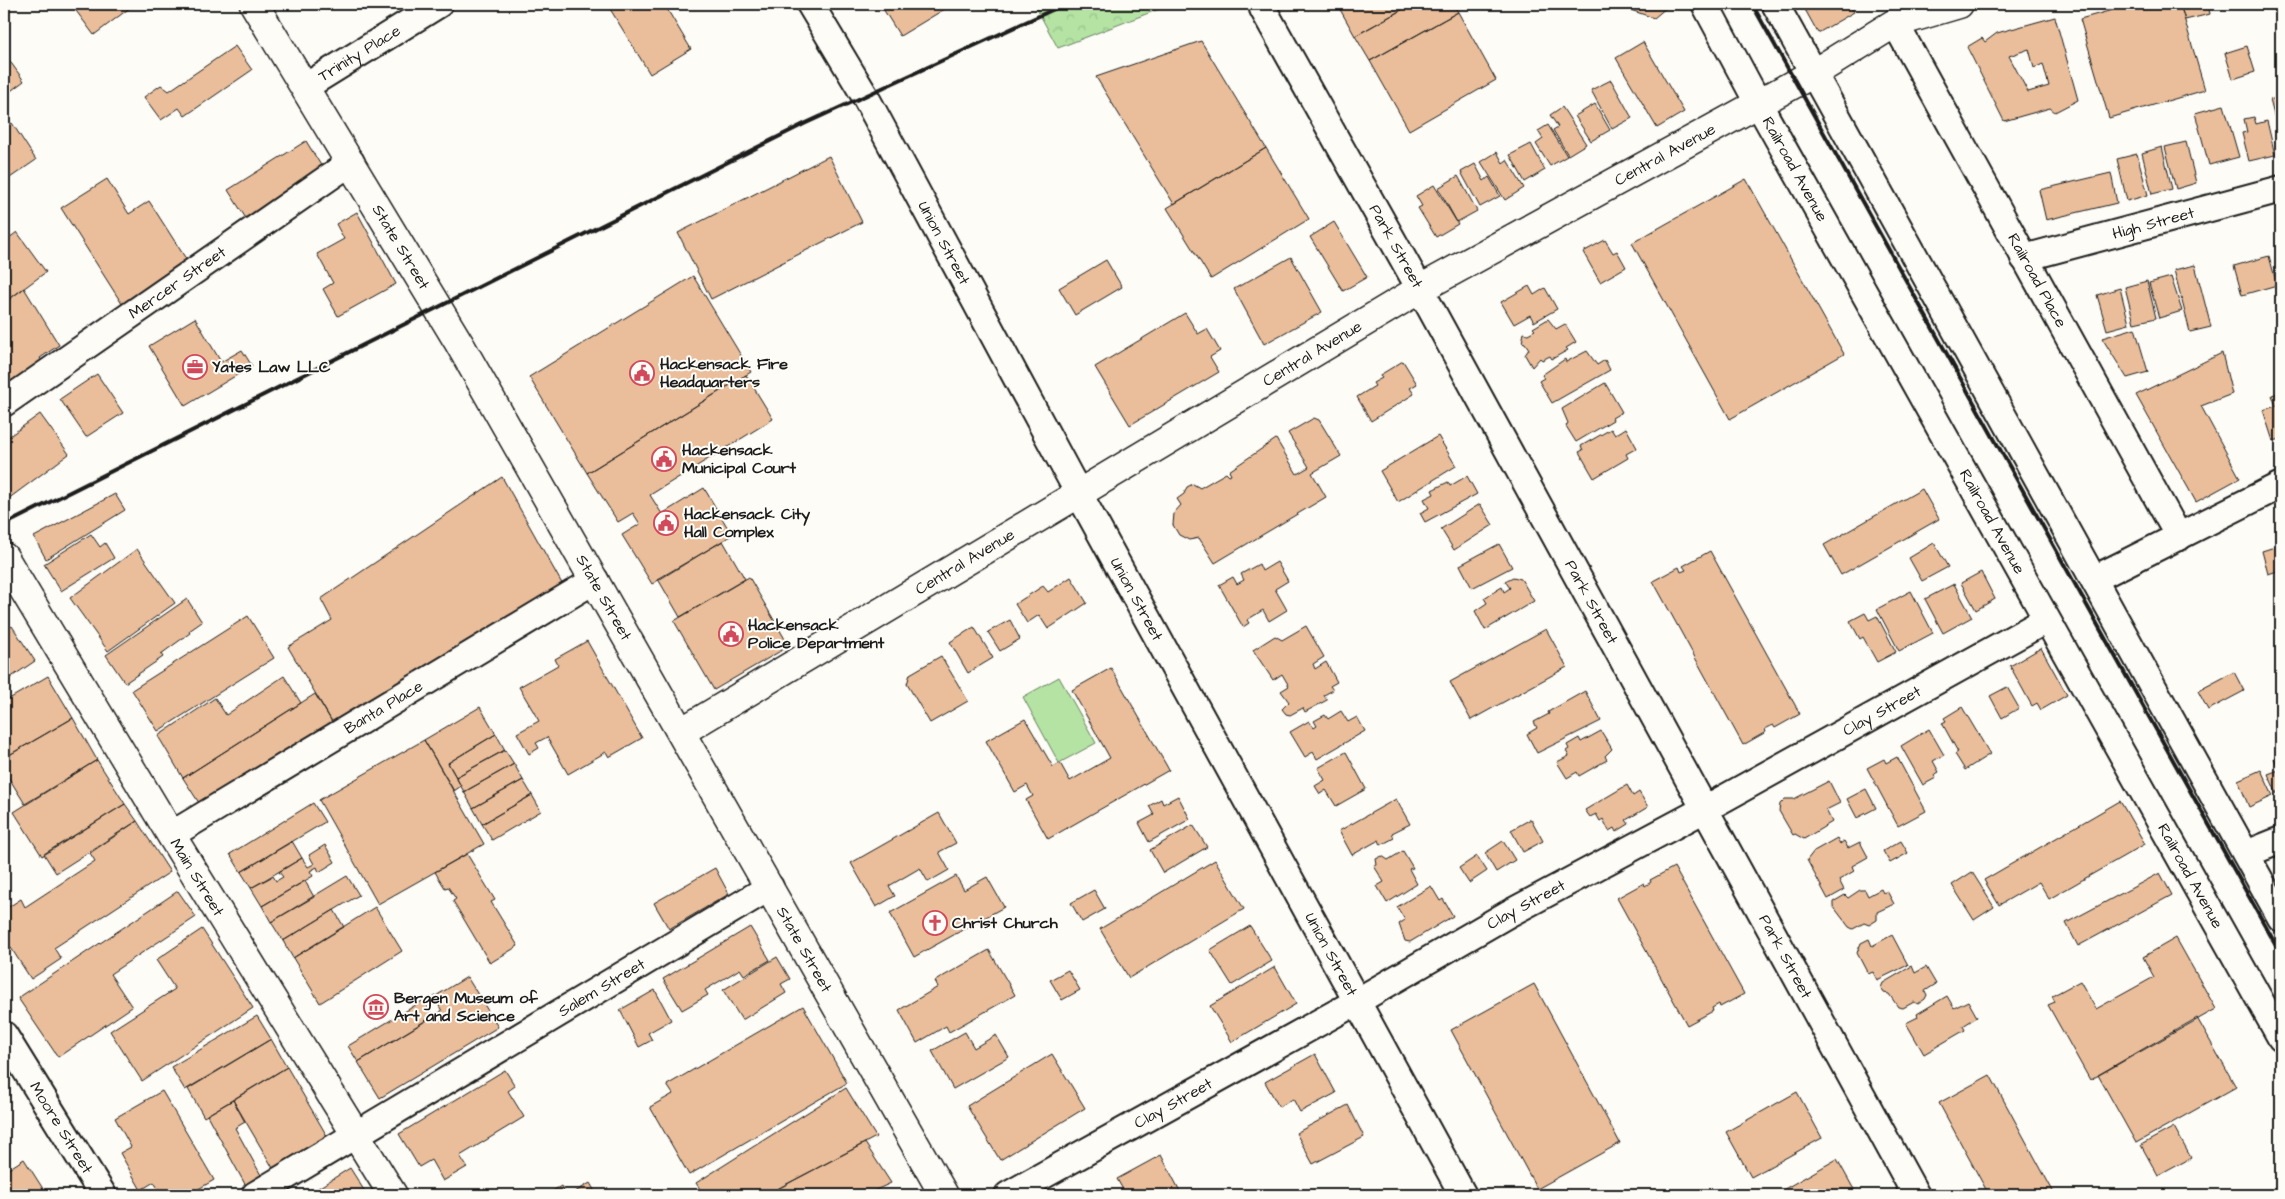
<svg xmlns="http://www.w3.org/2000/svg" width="2285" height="1199" font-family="'Architects Daughter',sans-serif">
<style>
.grass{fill:#b4e3a3;stroke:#688060}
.forest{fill:url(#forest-crowns);stroke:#688060}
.building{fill:#eabe9a;stroke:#1c1c1c;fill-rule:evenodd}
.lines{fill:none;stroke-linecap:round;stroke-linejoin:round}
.minor-casing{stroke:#1c1c1c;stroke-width:30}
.tertiary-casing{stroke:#1c1c1c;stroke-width:31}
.minor{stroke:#fdfcf7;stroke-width:26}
.tertiary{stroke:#fdfcf7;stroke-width:28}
.rail{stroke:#1c1c1c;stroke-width:4}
.labels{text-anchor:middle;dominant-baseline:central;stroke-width:4;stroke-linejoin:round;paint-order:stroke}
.street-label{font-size:16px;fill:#1c1c1c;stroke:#fdfcf7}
.poi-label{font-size:16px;font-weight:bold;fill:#1c1c1c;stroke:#fdfcf7;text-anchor:start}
</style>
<defs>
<pattern id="forest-crowns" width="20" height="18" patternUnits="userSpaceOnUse" patternTransform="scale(1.25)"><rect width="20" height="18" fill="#b4e3a3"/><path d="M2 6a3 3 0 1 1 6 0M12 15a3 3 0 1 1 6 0" fill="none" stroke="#9ac28c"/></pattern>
</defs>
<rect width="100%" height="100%" fill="#fdfcf7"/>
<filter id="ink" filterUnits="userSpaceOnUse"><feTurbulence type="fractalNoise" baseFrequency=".02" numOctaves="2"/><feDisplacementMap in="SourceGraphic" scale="10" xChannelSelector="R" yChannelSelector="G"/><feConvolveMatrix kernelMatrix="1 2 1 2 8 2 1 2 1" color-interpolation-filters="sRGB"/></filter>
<g filter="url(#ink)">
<path class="grass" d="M1059,677L1096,743L1059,763L1023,697Z"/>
<path class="forest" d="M1034,4H1172L1058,48Z"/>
<path class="building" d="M71,4H135L94,35Z
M607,4H664L691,49L650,74Z
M880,4H953L900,36Z
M1337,4H1412L1355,36Z
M1412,4H1453L1458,12L1370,61L1355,36Z
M1613,4H1666L1667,7L1654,18Z
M1802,4H1849L1854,12L1818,33Z
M2134,4H2180L2205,90L2109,118L2080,19Z
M2180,4H2208L2210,14L2185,20Z
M1458,12L1496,80L1409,130L1370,61Z
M2055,17L2078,100L2055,112L2050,108L2004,121L1967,47L1982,38L1985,42L1997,33ZM2029,49L2034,68L2043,64L2049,86L2028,92L2009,56Z
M1201,41L1266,148L1174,204L1096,77Z
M1643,42L1684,112L1657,128L1616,58Z
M235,46L252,70L185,116L179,108L161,120L144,97L161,85L169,91Z
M2247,46L2255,72L2233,79L2225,53Z
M4,53L24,81L4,96Z
M1611,80L1632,118L1612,129L1591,90Z
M2281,96V142L2270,100Z
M1595,104L1610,130L1591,141L1575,116Z
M2224,105L2239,157L2209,165L2195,113Z
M1562,107L1586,144L1568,155L1553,130L1558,127L1550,115Z
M2254,117L2256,124L2267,121L2275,155L2249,161L2242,133L2247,132L2244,119Z
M12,123L36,160L4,182V128Z
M1548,125L1567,156L1550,166L1536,144L1543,139L1538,131Z
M306,141L322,167L247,220L228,190Z
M2186,142L2196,183L2176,189L2165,147Z
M1531,144L1545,170L1525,182L1510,155Z
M2162,147L2172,189L2152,194L2142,153Z
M1266,148L1309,219L1211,279L1167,208Z
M1497,152L1503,163L1507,160L1524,188L1505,200L1481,162Z
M2137,154L2148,195L2127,201L2117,159Z
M829,156L862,222L711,299L678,233Z
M1475,164L1484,181L1489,177L1500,196L1480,207L1461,172Z
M2111,173L2117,203L2046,220L2039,190Z
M1458,176L1477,211L1457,222L1438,188Z
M107,179L129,214L149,201L188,262L124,307L61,208Z
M1746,179L1844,354L1730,419L1632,243Z
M1434,185L1458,224L1436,237L1418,208L1422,206L1416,196Z
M357,212L396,284L338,316L323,289L333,283L317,254L344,239L336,224Z
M1334,222L1367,277L1343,291L1310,237Z
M17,232L46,272L4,303V242Z
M1605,240L1613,253L1617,251L1626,267L1600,282L1583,252Z
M2269,256L2277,285L2242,295L2234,266Z
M1291,257L1322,312L1264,344L1234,289Z
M1106,260L1122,287L1075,315L1059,288Z
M2195,265L2211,327L2190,332L2174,270Z
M693,276L751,372L587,473L529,377Z
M2171,277L2182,311L2159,318L2149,283Z
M2147,281L2156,318L2134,323L2125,287Z
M1529,286L1534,295L1545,288L1557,309L1534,322L1530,315L1514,324L1501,302Z
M24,288L59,345L40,358L42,361L4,386V303Z
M2120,288L2129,324L2107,330L2097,295Z
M1185,313L1198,334L1207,329L1220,351L1210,357L1219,372L1130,425L1095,367Z
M195,318L221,362L242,350L252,366L185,406L149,346Z
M1548,319L1556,329L1565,324L1576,342L1566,348L1568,350L1552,359L1550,356L1542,360L1540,358L1532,367L1525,355L1529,349L1525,343L1522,342L1524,333L1528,334L1535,330L1533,328Z
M2135,328L2148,372L2127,378L2102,338Z
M1587,351L1597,365L1605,360L1610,370L1552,403L1539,381L1544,378L1542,375L1565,359L1566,362Z
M2222,353L2232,394L2201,406L2240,478L2196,502L2136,395Z
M1403,361L1417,384L1410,388L1414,394L1371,421L1357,397L1375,386L1373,383L1382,378L1380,375Z
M97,374L123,413L86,437L60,399Z
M746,375L773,419L650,495L662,514L704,488L732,535L652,584L622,535L640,524L633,513L618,522L587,473Z
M1605,383L1622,412L1612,418L1613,420L1576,442L1566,426L1568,423L1562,409Z
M2281,392V439L2273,441L2263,410L2276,406L2272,395Z
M40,414L69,454L8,499L4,494V440Z
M1314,418L1319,420L1341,456L1312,473L1326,497L1215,563L1199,538L1189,540L1179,535L1173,525L1174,513L1181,505L1177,499L1184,494L1187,487L1193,484L1200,488L1226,473L1229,476L1231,475L1229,471L1276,439L1297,474L1309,467L1288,433Z
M1626,428L1637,448L1626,454L1628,458L1594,478L1579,452L1583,450L1581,446L1611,429L1615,435Z
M1438,436L1456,466L1398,502L1380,471Z
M1467,476L1477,494L1425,522L1420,513L1429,508L1424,499L1434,494L1432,490L1448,482L1450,486Z
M502,477L565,589L334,725L288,647L332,620L321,599Z
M1922,489L1939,519L1841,575L1824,545Z
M115,494L125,510L46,559L34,537Z
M1480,504L1493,525L1454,550L1441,529Z
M91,534L100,547L105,543L114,558L61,591L44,564Z
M723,541L745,579L680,617L658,579Z
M1934,543L1948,567L1922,581L1909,558Z
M1499,544L1512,567L1472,588L1460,565Z
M2281,545V570L2268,574L2262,551Z
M137,549L175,603L108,651L70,598Z
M1710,551L1800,714L1775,728L1773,725L1765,729L1766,732L1743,745L1653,581L1679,567L1681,572L1686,570L1683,566Z
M1277,562L1288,581L1275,589L1287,610L1269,621L1263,610L1247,620L1249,623L1243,627L1219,585L1233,577L1237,584L1244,580L1241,574L1259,564L1262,571Z
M1981,572L1995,599L1976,610L1961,583Z
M749,577L789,646L714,690L674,621Z
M1071,577L1087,603L1048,629L1039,615L1027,623L1015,604L1043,586L1048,592Z
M1513,577L1521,579L1534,601L1485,630L1475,611L1487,603L1484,598L1502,587L1504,592L1510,588L1505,581Z
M1954,584L1972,617L1943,633L1925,599Z
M1911,591L1933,633L1899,651L1877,609Z
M187,599L202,622L189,631L190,633L161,654L163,657L125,683L106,655Z
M1865,613L1869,620L1877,616L1896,652L1877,662L1863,637L1860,639L1850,621Z
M248,616L274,658L158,731L132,690Z
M1010,620L1020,639L1000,651L988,632Z
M12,626L35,661L4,682V632Z
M1306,626L1324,657L1313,664L1315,669L1326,662L1337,682L1330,686L1333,690L1324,695L1327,700L1305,712L1303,708L1290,715L1286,714L1282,709L1289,702L1281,691L1289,686L1282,674L1273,680L1253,650L1275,636L1282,640Z
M974,627L993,658L968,673L950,642Z
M1546,629L1567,667L1471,720L1450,682Z
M587,641L642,738L609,757L606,752L568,774L547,737L536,743L539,748L529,754L517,733L539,721L519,687L558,665L555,659Z
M2041,648L2067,695L2041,710L2037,703L2032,706L2010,666Z
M941,656L968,701L930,723L907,684L910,674Z
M1111,668L1169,770L1048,839L1026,800L1033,796L1027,785L1015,792L986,741L1025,719L1053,767L1060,763L1070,781L1110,758L1072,690Z
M2234,672L2244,691L2208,710L2198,691Z
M48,676L73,718L4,758V702Z
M284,676L301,703L183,778L158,736L215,698L226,715Z
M2007,687L2019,708L2002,718L1990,696Z
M1585,691L1601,721L1537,753L1527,734L1537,728L1534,722L1549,714L1548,712Z
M315,694L334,725L203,809L183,778Z
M480,707L496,734L448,763L461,786L454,791L424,740Z
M1962,707L1990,754L1965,770L1955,754L1958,752L1942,723L1946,721L1944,718Z
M1341,711L1348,722L1357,717L1365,731L1317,759L1313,752L1305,757L1290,732L1309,721L1314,728L1317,726L1314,721L1325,715L1328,719Z
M73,718L97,760L25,804L4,770V758Z
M1929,729L1944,755L1933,761L1939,772L1934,775L1936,778L1923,785L1901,746Z
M1601,731L1612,749L1605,756L1607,760L1579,776L1577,772L1567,778L1557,762L1569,756L1566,751L1569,749L1567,745L1579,738L1581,742Z
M496,734L505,750L456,777L448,763Z
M424,740L484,844L378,904L319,800Z
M505,750L514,764L464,792L456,777Z
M1346,752L1366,789L1336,806L1326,790L1320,794L1315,786L1325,780L1318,768Z
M2281,754V792L2277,794L2268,774L2279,770L2274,758Z
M1897,757L1926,811L1898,826L1867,768L1884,759L1886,763Z
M97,760L125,804L42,856L14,812Z
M514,764L523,780L473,808L464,792Z
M2261,770L2273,796L2249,807L2238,780Z
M523,780L532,795L482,824L473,808Z
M1829,781L1840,803L1826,810L1832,822L1804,839L1795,834L1793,835L1779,811L1780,804L1785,799H1794Z
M1627,785L1633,796L1639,792L1648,807L1626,820L1629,824L1616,832L1614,828L1609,831L1603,819L1600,821L1596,814L1590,817L1585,810Z
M1866,789L1876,808L1857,818L1847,799Z
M532,795L541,811L492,840L482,824Z
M1178,796L1190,819L1149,842L1139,823L1154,815L1149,806L1161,799L1163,804Z
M1396,799L1410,824L1392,833L1394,838L1381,845L1379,840L1352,855L1339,831Z
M2120,801L2145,844L2049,899L2039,882L1999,905L1984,880Z
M313,803L325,822L241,872L230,854Z
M125,804L137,821L56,873L44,854Z
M939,813L956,843L939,852L949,870L928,882L920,868L889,886L895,896L876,907L851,863Z
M1531,819L1543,841L1523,852L1511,830Z
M137,821L170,872L54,948L61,959L31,979L4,937V910L21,899L25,907L95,861L90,853Z
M1193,825L1207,847L1163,873L1150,850Z
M1837,838L1840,844L1844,841L1848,848L1860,842L1868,857L1852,866L1854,871L1839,880L1844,890L1828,899L1807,860L1814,851Z
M292,841L302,858L251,888L241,872Z
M1503,841L1515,860L1496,872L1485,853Z
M1901,841L1908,853L1890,863L1883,851Z
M325,845L335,862L319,872L317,867L310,871L313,876L262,906L251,888L273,876L276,881L283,877L279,872L302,858L308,867L314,864L309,855Z
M1403,851L1413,868L1409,869L1417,884L1387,903L1377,886L1384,882L1374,866L1377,865L1376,859L1382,856L1388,860Z
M467,854L495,900L491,902L518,946L490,963L453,901L456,899L448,887L445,888L435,872Z
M1477,856L1487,871L1469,883L1459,868Z
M1215,860L1244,909L1129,978L1100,929Z
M1674,867L1744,994L1720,1007L1719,1004L1712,1008L1713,1011L1687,1025L1617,898L1644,883L1645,886L1651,882L1650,880Z
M715,868L729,894L669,929L654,903Z
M1972,872L1994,907L1974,920L1952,885Z
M2160,873L2172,895L2078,946L2066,923Z
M347,876L359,895L283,941L271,922Z
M956,876L964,890L987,877L1004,907L914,957L890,913Z
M305,881L314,897L271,922L262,906Z
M1431,886L1440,901L1443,899L1453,916L1410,942L1405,941L1399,924L1405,920L1397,907Z
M1881,889L1883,893L1887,891L1894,904L1877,912V920L1869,925L1864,923L1853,929L1849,927L1833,906V902L1845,895L1848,898L1860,890H1865L1868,896Z
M1094,890L1105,909L1082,922L1071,903Z
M178,891L196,917L110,974L132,1007L58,1057L18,998Z
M375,907L402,951L320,1003L293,958Z
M334,910L344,927L293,958L283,941Z
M1250,926L1272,961L1232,985L1210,950Z
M750,927L770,960L744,975L740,969L705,990L708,995L682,1010L663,979Z
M202,929L253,1008L142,1081L110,1031L175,989L156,960Z
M1892,935L1908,965L1877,980L1873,972L1868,974L1857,953L1861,943L1869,939L1872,946Z
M2176,938L2216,1009L2090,1080L2048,1005L2055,1002L2052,996L2080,981L2096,1009L2154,977L2143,957Z
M989,950L1015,995L949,1032L946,1026L917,1043L899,1010L938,987L935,981Z
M777,957L790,979L781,984L786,993L742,1020L723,990Z
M1912,966L1915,973L1926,967L1936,984L1925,991L1927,995L1925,999L1918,1004L1914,1002L1903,1008L1898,1007L1889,994L1884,993L1881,988L1883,983Z
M1275,967L1296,1004L1232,1042L1210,1006Z
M1068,970L1080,990L1062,1000L1050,980Z
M467,977L498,1027L380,1098L358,1062L442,1011L434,997Z
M1534,984L1620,1143L1537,1189L1451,1030Z
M655,990L671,1020L648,1033L652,1040L639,1047L620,1010Z
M1947,996L1954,1008L1968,1001L1977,1017L1963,1026L1965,1030L1924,1054L1906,1023L1918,1017L1917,1014Z
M424,1000L433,1016L358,1062L348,1046Z
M803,1006L847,1083L689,1175L650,1107L673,1094L667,1085Z
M257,1016L271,1039L185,1090L171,1067Z
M2197,1018L2236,1087L2136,1143L2098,1075Z
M965,1032L974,1048L996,1035L1009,1057L953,1089L932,1051Z
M271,1039L287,1067L204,1117L188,1089Z
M1052,1054L1085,1108L1000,1160L967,1106Z
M1315,1054L1336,1093L1300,1112L1293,1099L1279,1107L1265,1082Z
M287,1067L327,1136L273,1168L233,1100Z
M505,1070L515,1086L508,1091L524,1117L460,1156L467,1167L443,1181L431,1160L419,1167L399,1134Z
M1990,1075L2054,1193L2051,1195H1989L1939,1103Z
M846,1088L876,1137L766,1195H704L696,1183Z
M162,1091L214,1180L188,1195H162L154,1182L141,1190L120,1153L131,1147L115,1118Z
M1797,1092L1822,1138L1751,1177L1726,1132Z
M233,1100L245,1122L235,1128L262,1177L246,1186L207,1115Z
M1348,1105L1364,1137L1313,1164L1296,1133Z
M2174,1127L2191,1158L2158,1176L2141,1145Z
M865,1143L891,1183L865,1195H766Z
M1161,1155L1182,1195H1126L1117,1179Z
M24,1159L47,1195H4V1172Z
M1837,1159L1857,1195H1774Z
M350,1168L367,1195H307Z
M590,1183L597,1195H570Z
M561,1186L566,1195H546Z"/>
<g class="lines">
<defs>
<g id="minor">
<path id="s1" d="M810,4L865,96L1079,494L1463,1195"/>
<path id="s2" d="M1705,4L1758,103L2281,1038"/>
<path d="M1775,4L2281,918"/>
<path id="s3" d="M1263,9L1420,289L1916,1195"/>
<path id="s4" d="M1895,23L2179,537"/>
<path id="s5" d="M305,87L439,4"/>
<path id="s6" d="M2024,258L2281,189"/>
<path id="s7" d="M4,403L351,162"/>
<path d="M2094,579L2281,485"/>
<path id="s8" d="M171,835L595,580"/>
<path d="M2246,854L2281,840"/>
<path id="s9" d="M4,1035L103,1195"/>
<path id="s10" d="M255,1195L770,887"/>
<path id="s11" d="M1008,1195L1356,1002L1508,914L1705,809L2046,620"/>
</g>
<g id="tertiary">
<path id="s12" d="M254,4L459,343L944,1195"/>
<path id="s13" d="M4,557L171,835L393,1195"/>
<path id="s14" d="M681,732L1420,289L1814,73L1895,23L1959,4"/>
</g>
</defs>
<use href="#minor" class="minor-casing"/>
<use href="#tertiary" class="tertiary-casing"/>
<use href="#minor" class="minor"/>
<use href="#tertiary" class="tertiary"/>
<path class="rail" d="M1752,4L2281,954
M4,525L804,124L1065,4"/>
</g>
</g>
<defs>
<symbol id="office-ring" viewBox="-11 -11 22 22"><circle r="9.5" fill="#fdfcf7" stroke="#d1495b" stroke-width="1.5"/><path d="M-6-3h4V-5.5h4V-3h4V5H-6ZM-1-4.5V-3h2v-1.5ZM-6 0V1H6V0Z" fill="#d1495b"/></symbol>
<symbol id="civic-ring" viewBox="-11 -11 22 22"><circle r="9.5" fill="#fdfcf7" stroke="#d1495b" stroke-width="1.5"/><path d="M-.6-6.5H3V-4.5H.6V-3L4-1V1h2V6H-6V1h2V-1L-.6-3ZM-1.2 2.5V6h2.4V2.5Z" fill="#d1495b"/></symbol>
<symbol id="church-ring" viewBox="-11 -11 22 22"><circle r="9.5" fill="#fdfcf7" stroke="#d1495b" stroke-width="1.5"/><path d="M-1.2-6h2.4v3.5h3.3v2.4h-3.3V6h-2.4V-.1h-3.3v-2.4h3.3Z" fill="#d1495b"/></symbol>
<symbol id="museum-ring" viewBox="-11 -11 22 22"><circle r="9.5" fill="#fdfcf7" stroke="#d1495b" stroke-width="1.5"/><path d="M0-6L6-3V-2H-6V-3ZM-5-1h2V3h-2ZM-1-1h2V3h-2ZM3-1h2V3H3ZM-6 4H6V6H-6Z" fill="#d1495b"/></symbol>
</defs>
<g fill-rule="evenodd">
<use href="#office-ring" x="181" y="353" width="28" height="28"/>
<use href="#civic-ring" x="628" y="359" width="28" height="28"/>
<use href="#civic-ring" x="650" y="445" width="28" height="28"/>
<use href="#civic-ring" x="652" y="509" width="28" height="28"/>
<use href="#civic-ring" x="717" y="620" width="28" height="28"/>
<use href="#church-ring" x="921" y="909" width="28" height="28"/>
<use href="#museum-ring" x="362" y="993" width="28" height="28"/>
</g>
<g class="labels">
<g class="street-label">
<text stroke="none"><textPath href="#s5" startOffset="64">Trinity Place</textPath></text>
<text stroke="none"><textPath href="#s14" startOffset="1141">Central Avenue</textPath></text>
<text stroke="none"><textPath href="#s2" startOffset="188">Railroad Avenue</textPath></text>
<text stroke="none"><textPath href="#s6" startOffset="134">High Street</textPath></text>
<text stroke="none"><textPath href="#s1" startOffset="274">Union Street</textPath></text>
<text stroke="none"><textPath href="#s12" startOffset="284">State Street</textPath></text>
<text stroke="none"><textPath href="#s3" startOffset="272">Park Street</textPath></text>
<text stroke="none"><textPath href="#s4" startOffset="294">Railroad Place</textPath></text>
<text stroke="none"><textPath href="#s7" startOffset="211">Mercer Street</textPath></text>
<text stroke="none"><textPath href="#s14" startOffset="736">Central Avenue</textPath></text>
<text stroke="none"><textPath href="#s2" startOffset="592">Railroad Avenue</textPath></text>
<text stroke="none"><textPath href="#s14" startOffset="331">Central Avenue</textPath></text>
<text stroke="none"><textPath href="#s12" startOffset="689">State Street</textPath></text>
<text stroke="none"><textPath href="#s1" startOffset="679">Union Street</textPath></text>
<text stroke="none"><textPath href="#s3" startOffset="678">Park Street</textPath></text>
<text stroke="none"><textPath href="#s8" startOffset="248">Banta Place</textPath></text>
<text stroke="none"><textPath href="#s11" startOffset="999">Clay Street</textPath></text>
<text stroke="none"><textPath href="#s2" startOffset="998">Railroad Avenue</textPath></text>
<text stroke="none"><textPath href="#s13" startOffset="374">Main Street</textPath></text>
<text stroke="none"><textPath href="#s11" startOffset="594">Clay Street</textPath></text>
<text stroke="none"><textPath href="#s12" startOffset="1094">State Street</textPath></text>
<text stroke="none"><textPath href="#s1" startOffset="1084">Union Street</textPath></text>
<text stroke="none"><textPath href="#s3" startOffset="1082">Park Street</textPath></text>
<text stroke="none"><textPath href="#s10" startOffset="404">Salem Street</textPath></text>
<text stroke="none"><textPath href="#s11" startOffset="189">Clay Street</textPath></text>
<text stroke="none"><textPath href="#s9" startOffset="109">Moore Street</textPath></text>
</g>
<g class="poi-label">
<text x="660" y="364">Hackensack Fire<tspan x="660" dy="18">Headquarters</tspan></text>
<text x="212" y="367">Yates Law LLC</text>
<text x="682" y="450">Hackensack<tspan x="682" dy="18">Municipal Court</tspan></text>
<text x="684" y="514">Hackensack City<tspan x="684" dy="18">Hall Complex</tspan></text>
<text x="748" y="625">Hackensack<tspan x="748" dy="18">Police Department</tspan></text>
<text x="952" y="923">Christ Church</text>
<text x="394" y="998">Bergen Museum of<tspan x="394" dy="18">Art and Science</tspan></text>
</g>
</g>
<rect width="2285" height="1199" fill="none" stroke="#fdfcf7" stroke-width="20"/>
<rect x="10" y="10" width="2265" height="1179" fill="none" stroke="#1c1c1c" stroke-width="2" filter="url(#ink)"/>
</svg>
